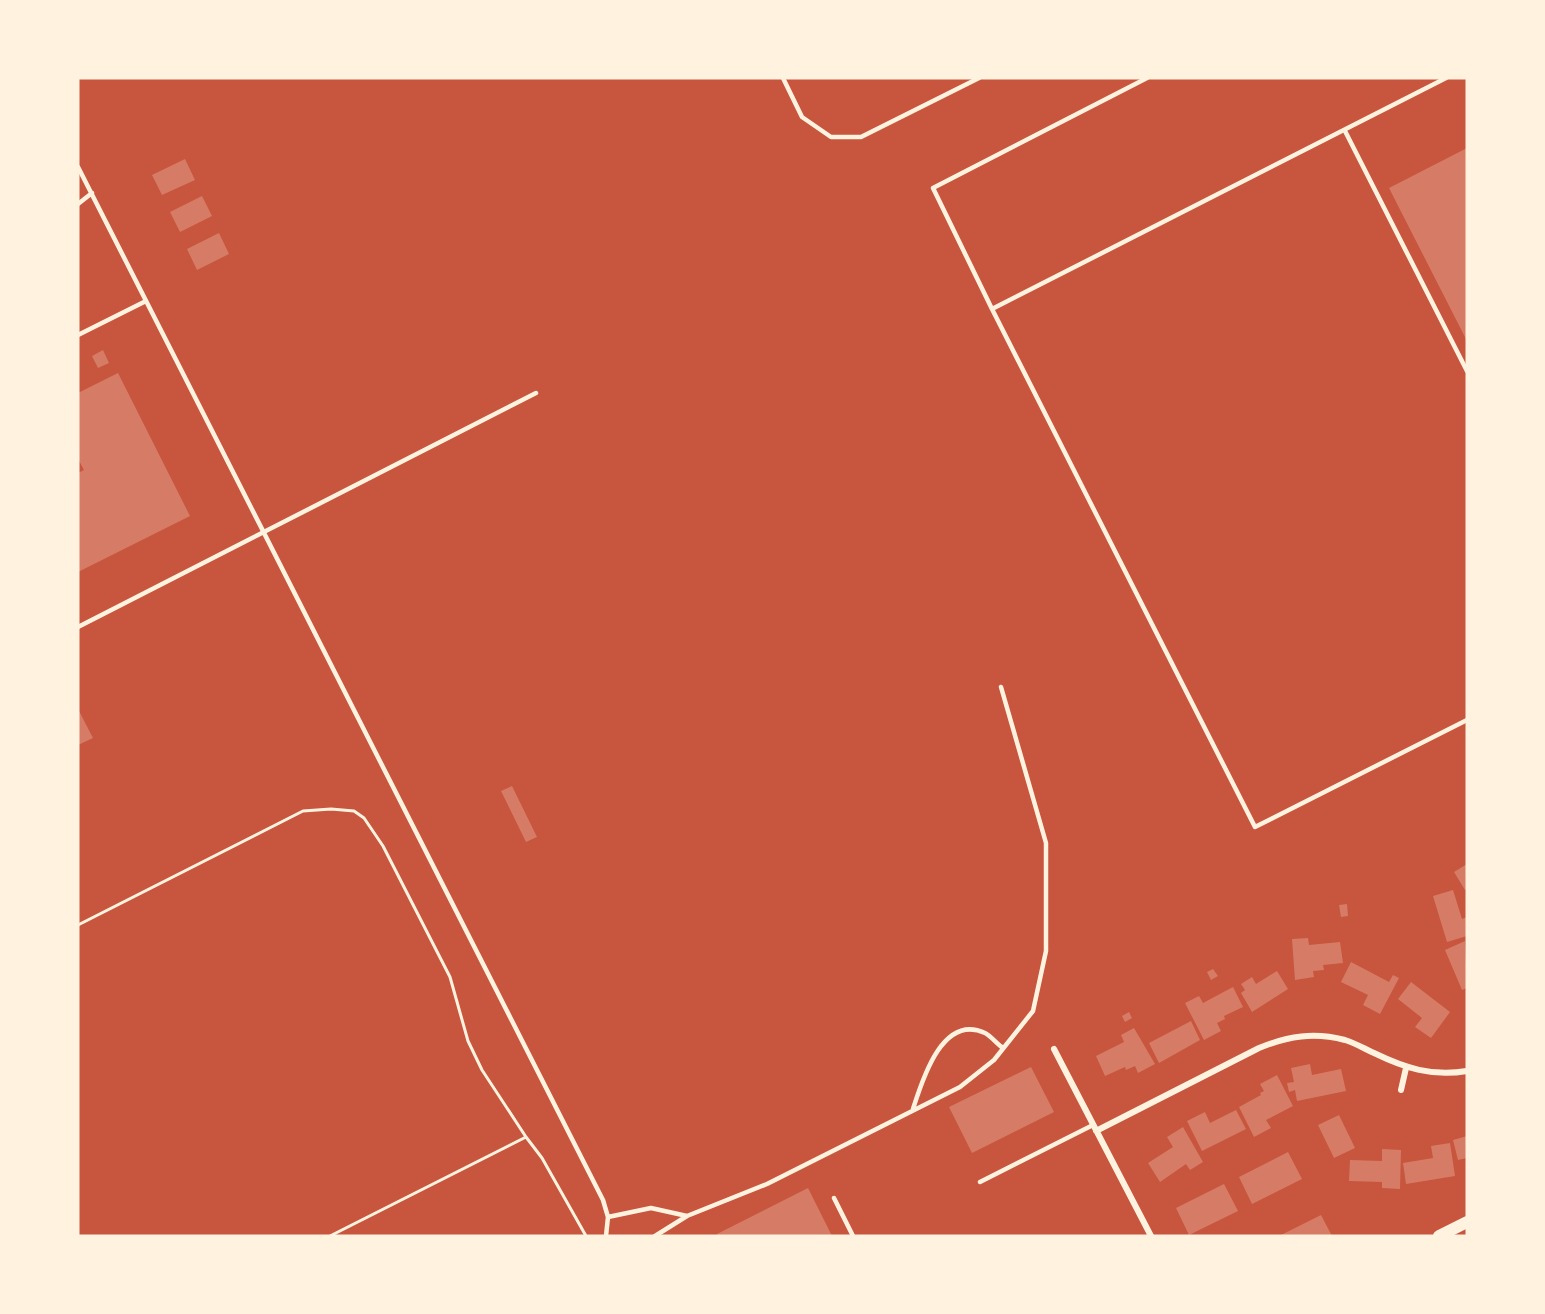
<svg xmlns="http://www.w3.org/2000/svg" width="1545" height="1314" font-family="'Titillium Web',sans-serif">
<style>
.building{fill:#d67c66}
.lines{fill:none;stroke-linecap:round;stroke-linejoin:round}
.path{stroke:#fff3e0;stroke-width:3}
.service{stroke:#fff3e0;stroke-width:4.5}
.minor{stroke:#fff3e0;stroke-width:6}
.secondary{stroke:#fff3e0;stroke-width:12}
</style>
<rect width="100%" height="100%" fill="#c8553d"/>
<path class="building" d="M1467,148V341L1389,188Z
M185,159L195,180L162,195L152,175Z
M202,196L212,216L180,232L170,212Z
M219,233L229,254L197,270L187,249Z
M103,350L109,363L98,368L92,356Z
M118,373L190,516L78,572V473L84,470L78,459V393Z
M78,709L93,738L78,745Z
M512,786L537,837L526,842L501,791Z
M1467,864V889L1465,890L1454,872Z
M1453,890L1462,919L1467,917V936L1447,942L1433,896Z
M1347,904L1348,916L1341,917L1339,905Z
M1308,938L1309,945L1340,942L1343,963L1323,965L1324,970L1313,971L1314,977L1295,980L1292,939Z
M1465,941L1467,988L1462,990L1445,950Z
M1351,962L1389,982L1393,975L1399,978L1380,1014L1363,1005L1368,995L1341,982Z
M1213,969L1218,976L1211,980L1207,972Z
M1277,971L1288,989L1252,1012L1241,993L1245,990L1241,984L1252,977L1256,984Z
M1411,982L1450,1012L1431,1038L1415,1027L1422,1018L1398,999Z
M1233,987L1243,1007L1224,1016L1225,1019L1217,1023L1221,1031L1204,1040L1185,1003L1199,996L1203,1003Z
M1129,1012L1132,1018L1125,1022L1122,1016Z
M1191,1021L1200,1040L1159,1063L1149,1043Z
M1134,1028L1155,1064L1138,1073L1135,1066L1126,1070L1125,1067L1105,1076L1096,1056L1124,1042L1121,1035Z
M1310,1064L1312,1075L1341,1069L1346,1091L1297,1101L1295,1090L1289,1092L1287,1083L1294,1082L1291,1068Z
M1031,1067L1054,1112L972,1153L949,1107Z
M1277,1075L1293,1106L1266,1120L1271,1128L1254,1137L1239,1107L1261,1095L1260,1093L1264,1091L1260,1084Z
M1236,1110L1246,1129L1202,1151L1187,1121L1205,1112L1210,1123Z
M1339,1115L1355,1148L1334,1158L1318,1125Z
M1183,1127L1203,1162L1190,1170L1186,1164L1160,1182L1148,1163L1173,1147L1167,1137Z
M1467,1136V1158L1458,1160L1453,1140Z
M1450,1143L1455,1176L1406,1184L1403,1163L1433,1158L1431,1146Z
M1382,1149L1401,1150L1400,1189L1382,1188V1182L1349,1181L1350,1160L1382,1161Z
M1288,1152L1302,1179L1252,1204L1239,1177Z
M1224,1184L1238,1211L1189,1235L1176,1208Z
M808,1188L832,1236H718L717,1234Z
M1321,1215L1332,1236H1279Z"/>
<g class="lines">
<path class="path" d="M78,925L303,811L331,809L354,811L364,818L383,846L450,977L468,1041L482,1070L526,1137
M330,1236L526,1137L542,1158L586,1236"/>
<path class="service" d="M783,78L802,117L831,137H861L979,78
M1446,78L992,309L1255,827L1467,720
M1345,131L1467,371
M78,167L603,1200L608,1217L606,1236
M78,204L92,193
M992,309L933,188L1147,78
M78,335L146,301
M78,627L536,393
M913,1109C922,1081 942,1013 985,1033C991,1036 997,1044 1003,1048
M980,1182L1093,1125
M834,1198L853,1236
M608,1217L651,1208L687,1216
M655,1236L687,1216L767,1184L960,1087L994,1060L1033,1011L1046,951V843L1001,687"/>
<path class="minor" d="M1054,1049L1151,1236
M1401,1090L1406,1068
M1096,1131L1259,1048C1288,1036 1314,1032 1345,1040C1355,1043 1365,1049 1374,1053C1405,1068 1432,1077 1467,1071"/>
<path class="secondary" d="M1439,1236L1467,1222"/>
</g>
<rect width="1545" height="1314" fill="none" stroke="#fff3e0" stroke-width="159"/>
</svg>
